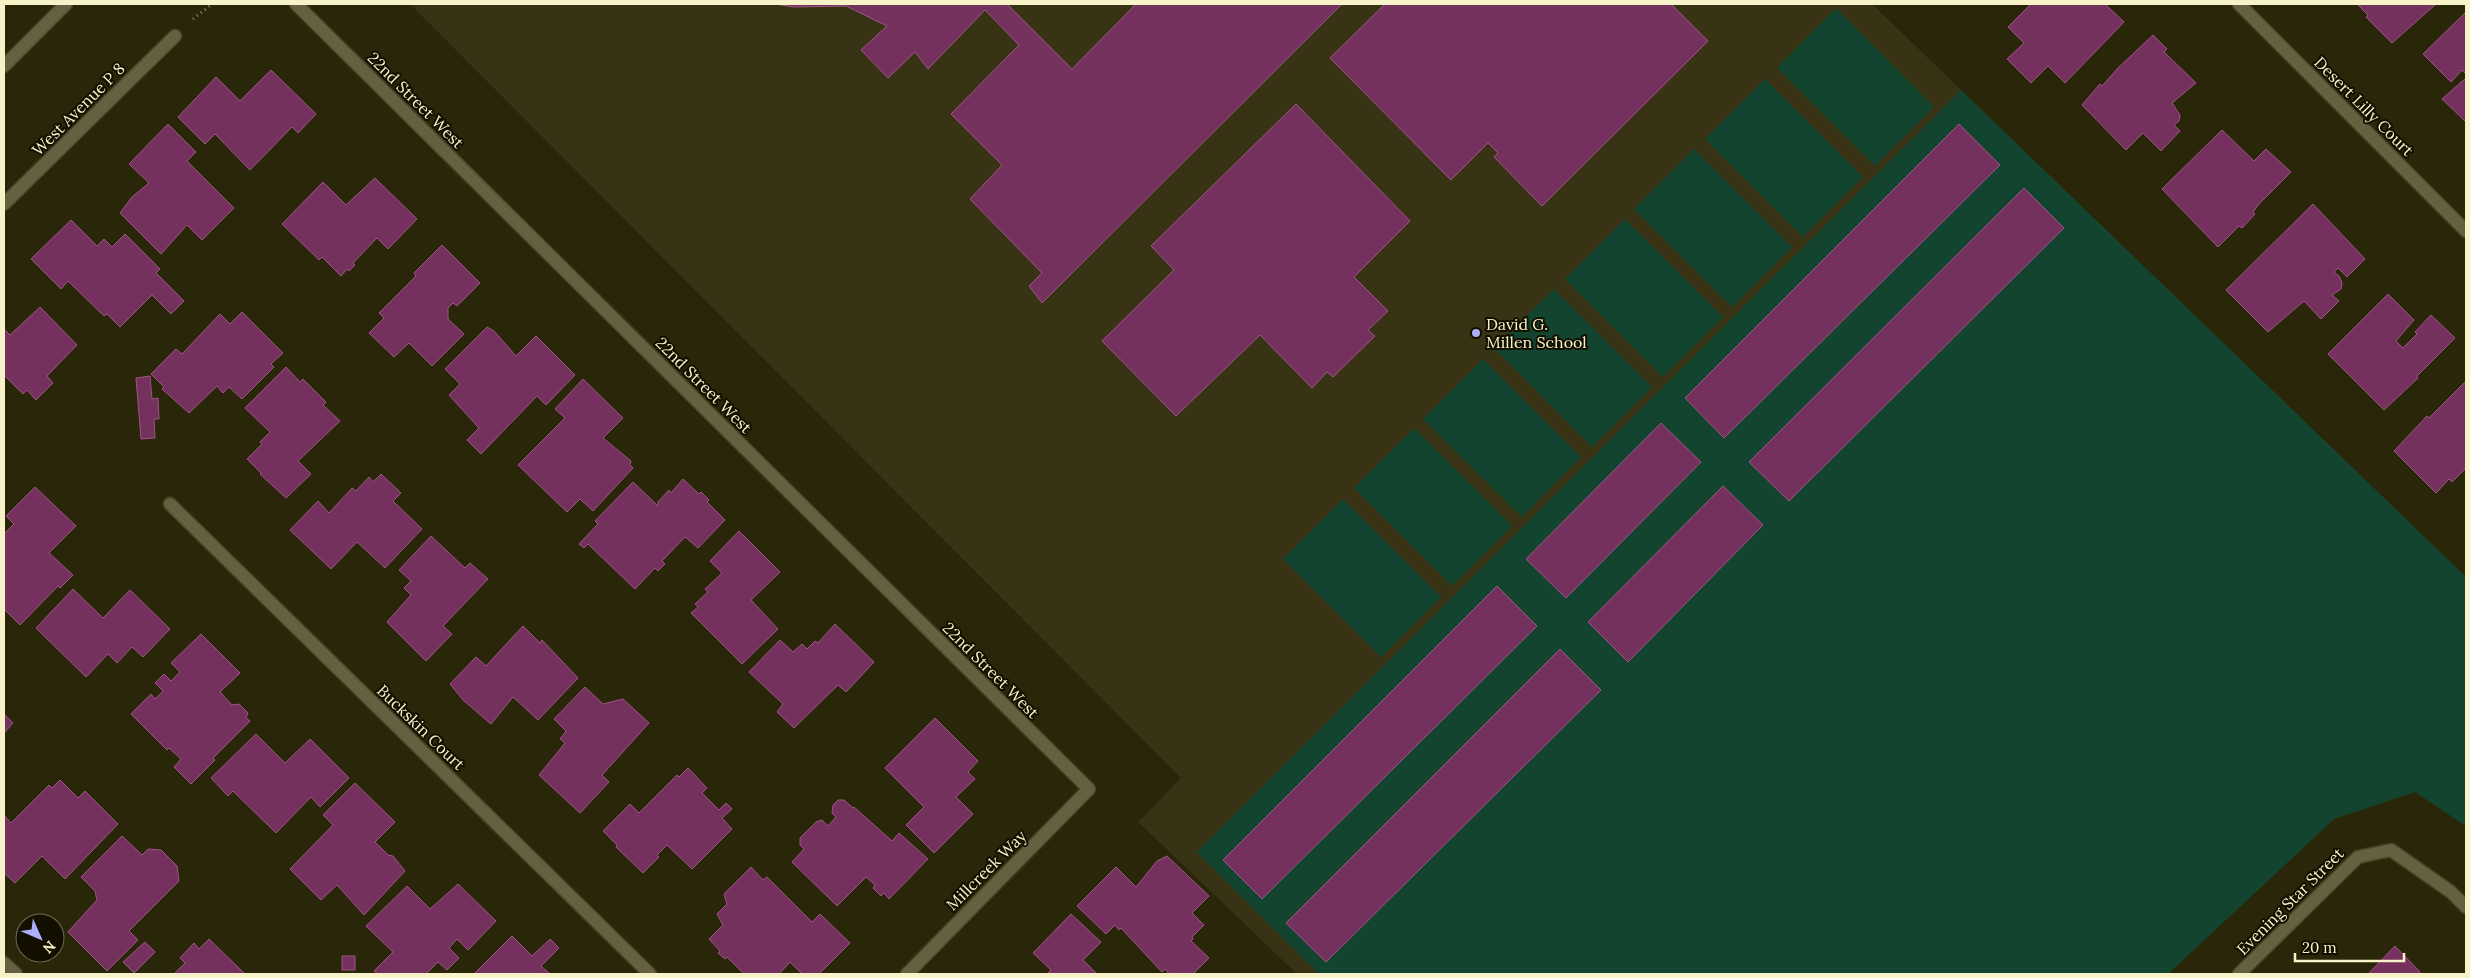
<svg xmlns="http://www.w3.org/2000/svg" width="2470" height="978" font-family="Lora,serif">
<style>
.built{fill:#373314}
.green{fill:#12442f}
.building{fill:#74315e;stroke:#9d5684}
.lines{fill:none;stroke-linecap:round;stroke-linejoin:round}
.minor-casing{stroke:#474325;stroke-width:15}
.path{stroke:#8b8764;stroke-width:3;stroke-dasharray:1 4;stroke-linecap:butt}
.minor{stroke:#656140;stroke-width:12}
.poi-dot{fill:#acaffb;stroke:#120f00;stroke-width:2}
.labels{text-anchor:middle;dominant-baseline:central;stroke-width:4;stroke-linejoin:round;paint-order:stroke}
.street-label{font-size:16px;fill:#f7f2c8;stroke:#120f00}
.poi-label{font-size:16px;fill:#f7f2c8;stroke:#120f00;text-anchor:start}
</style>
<rect width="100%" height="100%" fill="#2a260a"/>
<path class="built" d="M410,4H1872L2466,577V826L2415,792L2334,819L2168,974H1297L1138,822L1181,778Z"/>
<path class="green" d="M1836,8L1934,107L1875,166L1777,68Z
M1765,79L1863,177L1803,237L1705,139Z
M1961,90L2466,577V826L2415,792L2334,819L2168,974H1319L1197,852Z
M1694,149L1792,247L1732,307L1634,209Z
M1625,219L1723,317L1663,377L1565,279Z
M1554,289L1652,387L1592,447L1494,348Z
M1483,359L1581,457L1522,517L1423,419Z
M1414,428L1512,526L1452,586L1354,488Z
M1343,499L1441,597L1381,657L1283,559Z"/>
<path class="building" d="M775,4H1007L1072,69L1136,4H1342L1042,303L1029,286L1042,273L970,199L1002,165L951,114L1019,45L985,10L928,69L915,52L888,78L861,50L887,26L846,6L794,7Z
M1385,4H1671L1708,41L1542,206L1494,157L1498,153L1488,143L1451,180L1330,58Z
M2031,4H2105L2124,22L2065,83L2048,66L2031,83L2007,59L2024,43L2008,27Z
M2357,4H2436L2392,43L2366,17L2368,15Z
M2466,12V74L2462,70L2451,82L2423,54Z
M2153,35L2167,49L2164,52L2196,83L2172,103L2180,115L2179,121L2174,125L2180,131L2161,151L2143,133L2126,150L2082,105L2100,84L2102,86L2118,68Z
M271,70L316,114L298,133L292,127L250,170L215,134L205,144L178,117L216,77L240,101Z
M2466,78V122L2442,99Z
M1296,104L1410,221L1354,277L1388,311L1368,330L1375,336L1333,377L1327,372L1312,388L1260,335L1176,416L1102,341L1174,270L1151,246Z
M168,124L196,152L187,161L234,208L202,240L187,225L161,254L120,213L132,197L149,183L129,164Z
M1959,124L2000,165L1724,438L1685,398Z
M2222,130L2254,161L2266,149L2291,172L2259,204L2253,212L2255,214L2242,228L2239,226L2218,247L2162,189Z
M375,178L417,219L388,249L377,238L353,263L355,265L349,271L347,269L341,276L322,257L319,260L282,224L323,182L346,205Z
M2024,188L2064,228L1789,501L1749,462Z
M2313,204L2365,259L2347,277L2338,268L2334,272L2339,276L2342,283L2341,289L2332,295L2339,301L2321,319L2304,301L2268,332L2226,290Z
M71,220L97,246L104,239L112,247L125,234L160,269L156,273L184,301L171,314L152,295L120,327L107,314L104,316L68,281L61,289L31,259Z
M442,245L480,283L457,306L453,303L448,308V319L464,334L432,366L409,343L394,357L369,333L384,318L379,313L416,276L414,273Z
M2388,294L2414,320L2396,341L2403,348L2417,334L2415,332L2431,315L2455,338L2417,376L2418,378L2384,410L2328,354Z
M40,307L77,345L47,376L53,383L36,400L27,390L23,394L4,375V329L10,335Z
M242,312L283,353L271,364L274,367L242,399L229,387L223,393L217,386L189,413L162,389L164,387L151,374L176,349L182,354L220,314L230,324Z
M487,327L494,331L516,356L536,336L575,375L546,405L537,396L481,454L467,440L479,428L449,395L460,384L445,369Z
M286,367L300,382L303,379L326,402L323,405L340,421L298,461L311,474L286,498L260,474L261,473L247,459L262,444L260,442L270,432L245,408Z
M150,376L152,399L158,398L159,419H154L155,438L141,439L136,378Z
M583,379L623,418L603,438L631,461L630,465L633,468L593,511L580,499L567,512L518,465L565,418L555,409Z
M2466,381V468L2452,482L2449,479L2436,493L2394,451L2427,416L2429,418Z
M1661,423L1701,462L1566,598L1526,559Z
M381,474L401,493L393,501L422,529L385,568L357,542L331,569L290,530L318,501L329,513L352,488L356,491L369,477L373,482Z
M683,479L699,494L701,492L709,500L707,502L725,520L698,548L685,537L662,561L665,564L658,571L655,568L635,589L588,544L584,548L579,544L598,524L595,521L633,482L658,506V502L669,490L671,493Z
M1723,486L1763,525L1628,662L1588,622Z
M35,487L76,526L49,553L73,575L60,588L58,586L20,625L4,609V534L14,524L6,516Z
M739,531L780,572L751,600L778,629L742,664L691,613L698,607L695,604L708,592L705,589L722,573L710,561Z
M431,536L465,568L470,563L488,579L443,626L452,634L426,661L387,622L411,595L404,588L411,581L399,570Z
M1497,586L1537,626L1262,899L1223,860Z
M73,589L103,618L130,590L170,629L143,657L132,647L117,663L108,654L86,677L36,628Z
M835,624L874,662L846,692L838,685L794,728L777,712L783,704L749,672L780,640L793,652L802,644L807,649L815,641L818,643Z
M523,626L540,643L542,640L578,678L538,720L513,697L491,724L463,700L450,684L476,657L486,666Z
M201,634L240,673L220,692L232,705L239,704L248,713L246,718L250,721L213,758L215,760L191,784L174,767L181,759L169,748L167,750L131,714L151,694L155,699L163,691L155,683L164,674L171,681L180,672L171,663Z
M1560,649L1601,690L1326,962L1286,923Z
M585,687L603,704L623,699L649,723L602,775L609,782L580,813L539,775L565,743L560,739L566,731L554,719Z
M4,714L13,723L4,733Z
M935,718L978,761L968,772L975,779L956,797L973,814L934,853L906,825L924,807L885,768Z
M256,734L285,763L310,739L349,778L320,807L311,797L276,833L233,791L228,796L211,778Z
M688,768L707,788L702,793L719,810L726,803L732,809L722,818L732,829L692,869L667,845L657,855L659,857L643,873L616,847L617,845L603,831L630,804L639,813L677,775L679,777Z
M60,780L78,798L85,791L118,824L65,879L42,856L15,883L4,873V815L11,823L49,785L52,788Z
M355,783L395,822L375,842L388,855L393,856L405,871L364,915L337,885L321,900L290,869L333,825L323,815Z
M838,800H844L853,808L854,807L892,841L899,833L928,859L889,899L884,893L881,896L873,888L875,885L866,877L837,906L792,862L804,849L800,845V838L816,822L822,820L828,826L836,817L832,813L833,805Z
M122,836L142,855L148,849L161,850L177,866L179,881L129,931L138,940L107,971L68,932L97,900L95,891L81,877Z
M1167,856L1209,896L1192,913L1204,925L1192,937L1193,939L1191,941L1209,958L1193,974H1169L1165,969L1162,972L1121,928L1119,930L1115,925L1106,934L1077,906L1116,867L1136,887L1157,861Z
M751,867L763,880L767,877L812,922L820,914L850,943L819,974H802L790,962L779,974H744L727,957L725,959L718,953L720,951L709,939L723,925L717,914L727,904L724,894Z
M458,884L496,921L468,950L457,939L449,948L459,958L447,970L438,962L426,974H378L374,971L393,952L366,926L407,886L430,909Z
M1071,914L1101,942L1083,960L1097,974H1047L1051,970L1033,953Z
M512,936L532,956L550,939L559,948L541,966L550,974H474Z
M209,939L245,974H174L185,963L180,958L194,943L199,949Z
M145,942L155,952L134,973L123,962Z
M2395,946L2420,972L2418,974H2368Z
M342,956H355V970H342Z"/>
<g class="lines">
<defs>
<path id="minor" d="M296,4L1089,789L907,974
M2239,4L2466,231
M4,66L66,4
M4,204L175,36
M170,504L650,974
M4,963L16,974
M2239,974L2358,857L2391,850L2451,892L2466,907"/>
</defs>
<use href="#minor" class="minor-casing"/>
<path class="path" d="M193,19L212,4"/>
<use href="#minor" class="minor"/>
</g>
<circle class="poi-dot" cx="1476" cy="333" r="5"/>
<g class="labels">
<g class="street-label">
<text transform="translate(416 100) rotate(45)">22nd Street West</text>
<text transform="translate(2364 106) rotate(45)">Desert Lilly Court</text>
<text transform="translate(78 109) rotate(-45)">West Avenue P 8</text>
<text transform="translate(704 385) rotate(45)">22nd Street West</text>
<text transform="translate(991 670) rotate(45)">22nd Street West</text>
<text transform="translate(421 727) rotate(44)">Buckskin Court</text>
<text transform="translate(986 870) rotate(-45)">Millcreek Way</text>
<text transform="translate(2290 901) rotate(-45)">Evening Star Street</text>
</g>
<g class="poi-label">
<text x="1486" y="324">David G.<tspan x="1486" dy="18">Millen School</tspan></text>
</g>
</g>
<rect width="2470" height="978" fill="none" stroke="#f7f2c8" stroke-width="10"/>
<g transform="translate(40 938) rotate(135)"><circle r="24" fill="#120f00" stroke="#6e6a50"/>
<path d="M0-4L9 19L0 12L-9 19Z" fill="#acaffb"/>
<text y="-8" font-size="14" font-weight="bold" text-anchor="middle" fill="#f7f2c8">N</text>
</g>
<path d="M2295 953v8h109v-8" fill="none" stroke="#f7f2c8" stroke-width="2.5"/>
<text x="2302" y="953" font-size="15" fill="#f7f2c8" stroke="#120f00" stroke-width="4" paint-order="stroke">20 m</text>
</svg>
